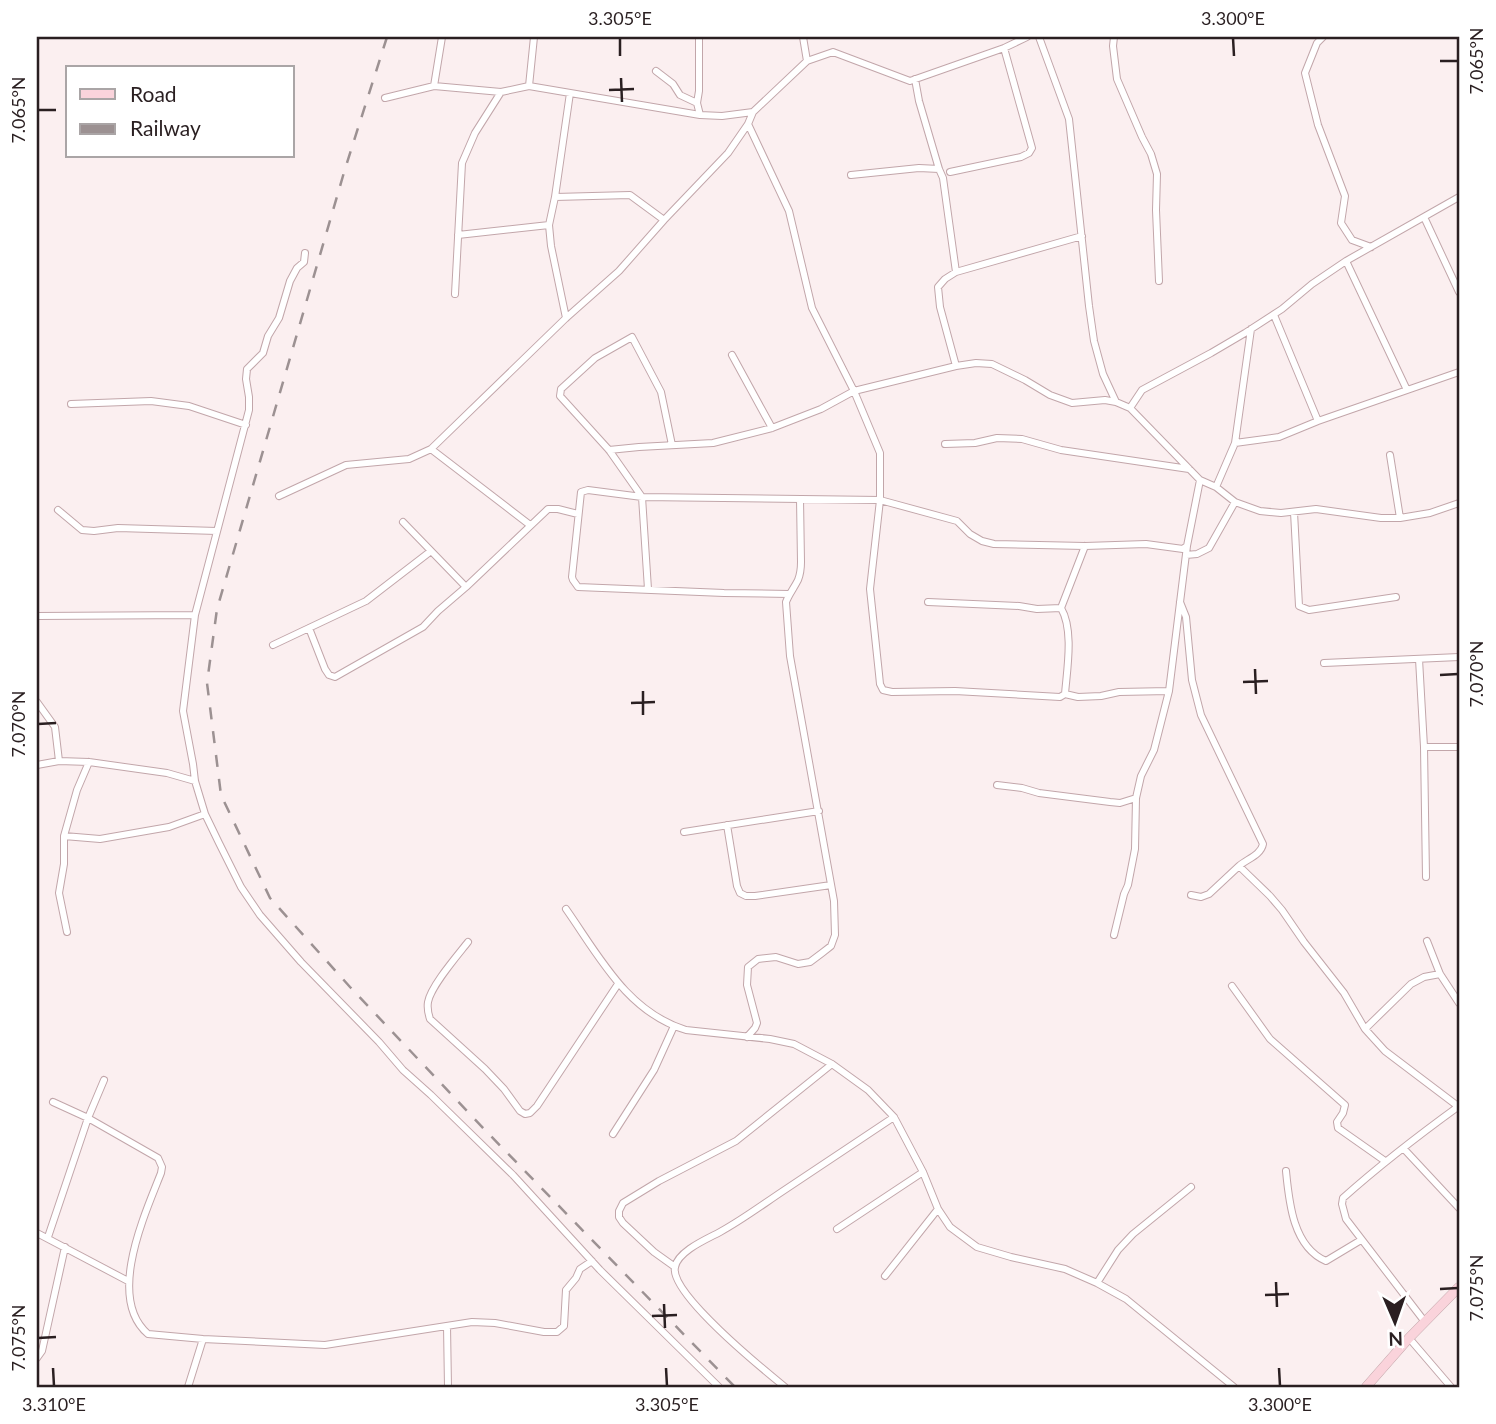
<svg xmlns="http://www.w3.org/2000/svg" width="1496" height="1424" font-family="Lato,sans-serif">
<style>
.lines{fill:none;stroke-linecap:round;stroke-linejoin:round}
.minor-casing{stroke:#c2a6aa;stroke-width:8}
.secondary-casing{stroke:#c2a6aa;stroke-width:10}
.minor{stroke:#fff;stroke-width:6}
.secondary{stroke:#fad3db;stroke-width:9}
.rail{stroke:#9c9192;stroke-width:2.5;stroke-dasharray:12 12;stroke-linecap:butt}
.ticks{fill:none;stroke:#2a1f21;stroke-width:2.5}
.neatline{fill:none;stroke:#2a1f21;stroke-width:2.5}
.ticks-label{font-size:18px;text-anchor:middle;fill:#2a1f21}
</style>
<rect width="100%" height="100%" fill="#fbeff0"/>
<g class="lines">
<defs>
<path id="minor" d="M534,37L529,86L700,115L722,116L753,112L807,61L833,52L910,81L1004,48L1027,37
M699,37V91L697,103L700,115
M803,37L807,61
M1039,37L1069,119L1089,306L1094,341L1103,374L1116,402
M1114,37L1113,46L1117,79L1142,137L1151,154L1157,174L1156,210L1159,281
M1323,37L1317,43L1305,73L1318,125L1345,196L1341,223L1352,240L1371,247
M656,71L673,84L680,95L697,103
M915,79L919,101L939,169L943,178L956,272
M434,86L442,37
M385,98L434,86L501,92
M748,124L789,211L812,308L854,391L880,453V500L870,589L879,674L880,684L883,690L892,692L955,691L1060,697L1065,694L1078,697L1101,696L1119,692L1169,691
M950,172L1021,157L1029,153L1032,148L1004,48
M851,175L919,168L939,169
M555,197L630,195L664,220
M1424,217L1459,292
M458,235L549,225
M1082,236L956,272L945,279L938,287L940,307L956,366L976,363L992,364L1025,380L1050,395L1072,403L1105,400L1116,402L1130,408L1200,480L1216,487L1235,502L1260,511L1281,513L1316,509L1381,518H1400L1430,513L1459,503
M305,253L304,262L297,268L290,281L279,318L268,336L263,353L247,369L246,379L249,397V410L195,615L183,711L193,764L195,781L205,814L219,843L241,887L260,915L301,962L379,1042L403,1070L431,1095L513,1175L600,1270L719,1387
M1346,261L1407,390
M455,294L462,163L475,133L501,92L529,86
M1274,315L1318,421
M566,318L551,246L549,225L555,197L570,93
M732,355L772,428
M71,404L151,401L189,406L246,425
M1130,408L1142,390L1211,353L1245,333L1282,309L1312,284L1346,261L1459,197
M1235,443L1279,437L1318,421L1459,372
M945,444L975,443L997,438L1022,439L1061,450L1189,469
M431,449L530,525
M609,450L639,447L713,443L772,428L821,409L854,391L956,366
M1390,455L1400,518
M1216,487L1235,443L1251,329
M279,496L346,465L409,459L431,449L566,318L619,271L664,220L728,153L748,124L753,112
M58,510L82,530L94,531L118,528L217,531
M1294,512L1299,606L1309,610L1396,597
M403,522L466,587
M1186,555L1197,554L1209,548L1235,502
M648,589L642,497L609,450L560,396L561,389L595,358L632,337L661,392L672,445
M789,594L724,593L578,587L573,580L572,577L581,492L588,490L642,497L880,500L957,521L970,534L982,541L994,544L1085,546L1146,544L1183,549L1187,546L1200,480
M928,602L1019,606L1037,609L1061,608
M1180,602L1186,617L1192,680L1201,715L1263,844C1261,855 1247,859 1239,866L1270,896L1282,910L1304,942L1344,993L1365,1029L1385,1051L1459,1107
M37,616L195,615
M309,628L325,669L329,675L335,677L423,627L438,611L466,587L548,509H558L578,514
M273,645L366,601L431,551
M1419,659L1424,747H1459
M1324,663L1459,657
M1065,694C1067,669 1074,630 1061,608L1085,546
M37,702L55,727L59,761
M1424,747L1426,877
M37,765L59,761L89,762L167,773L195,781
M997,785L1022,788L1039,793L1110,802L1120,803L1136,798
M727,825L737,886L740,893L746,896H755L831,885
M684,832L819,811
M64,836L100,839L169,827L205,814
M1191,895L1201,897L1209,894L1239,866
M566,909C599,956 627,1012 686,1030L770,1039L794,1044L832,1064L868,1090L894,1117L923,1172L938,1209L950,1227L977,1247L1011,1257L1065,1269L1097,1283L1126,1299L1234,1387
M67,932L59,893L64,864V836L77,790L89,762
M1114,935L1124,894L1128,885L1135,849L1136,798L1141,776L1154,750L1169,691L1187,546
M1427,941L1440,974L1459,1003
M468,942C457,956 431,986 428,1002C427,1008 428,1013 430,1019L485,1069L504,1089L520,1111L525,1114L530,1113L537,1106L618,984
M1232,986L1270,1039L1345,1105L1343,1113L1337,1122L1338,1128L1385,1161
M1365,1029L1411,984L1424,977L1440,974
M747,1037L755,1028L757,1023L747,985L748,967L758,959L776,957L798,964L810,962L822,953L831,946L835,935L834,901L790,656L786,602C789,594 794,588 798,580C800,575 801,568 801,562L800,499
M53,1102L88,1118L158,1158L162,1167L161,1173C145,1214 106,1298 148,1334L203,1339L325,1345L472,1322L495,1323L544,1332H557L564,1326L566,1290L576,1278L580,1269L592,1261
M613,1134L654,1070L674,1026
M1404,1149L1459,1208
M1286,1171C1289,1202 1293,1247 1326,1261L1361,1240
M837,1229L923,1172
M37,1233L128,1281
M48,1237L88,1118L104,1080
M675,1267L654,1252L623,1223L619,1217V1211L623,1203L659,1181L736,1141L832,1064
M885,1276L938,1209
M1097,1283L1118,1250L1133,1234L1191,1187
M1425,1322L1346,1219L1342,1204L1343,1198C1380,1165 1419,1135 1459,1106
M447,1326L448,1387
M1409,1338L1451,1387
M37,1358L42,1351L65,1247
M188,1387L203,1339
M785,1387C764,1370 669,1293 675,1267C678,1251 707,1239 720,1232C742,1220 762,1205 783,1191C820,1166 857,1142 894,1117"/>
<path id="secondary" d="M1366,1387L1409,1338L1459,1287"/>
</defs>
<use href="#minor" class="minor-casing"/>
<use href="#secondary" class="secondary-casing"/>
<use href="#minor" class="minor"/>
<use href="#secondary" class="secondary"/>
<path class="rail" d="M387,37L345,169L217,609L207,683L221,795L270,898L350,987L485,1130L735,1387"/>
</g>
<path class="ticks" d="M620,38V56M1233,38L1234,56M1440,61H1458M621,78L622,102M609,90L634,89M38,110H56M1255,669L1256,694M1440,675L1458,674M1243,682L1268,681M643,691V715M631,703L655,702M38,724L56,723M1276,1282L1277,1307M1440,1289L1458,1288M1265,1295L1289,1294M664,1304L665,1328M652,1316L677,1315M38,1338L56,1337M53,1368L54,1386M666,1368L667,1386M1279,1368L1280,1386"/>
<rect width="1496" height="1424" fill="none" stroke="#ffffff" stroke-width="77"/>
<rect x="66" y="66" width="228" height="91" fill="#ffffff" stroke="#aaa5a6" stroke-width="2"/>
<rect x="80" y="89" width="35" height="10" fill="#fad3db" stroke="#aaa5a6" stroke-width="2"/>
<text x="130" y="102" font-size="21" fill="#2a1f21">Road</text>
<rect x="80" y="124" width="35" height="10" fill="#9c9192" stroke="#aaa5a6" stroke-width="2"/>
<text x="130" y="136" font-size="21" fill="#2a1f21">Railway</text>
<g transform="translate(1395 1322) rotate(178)" stroke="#ffffff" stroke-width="5" paint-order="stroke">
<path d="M0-5L12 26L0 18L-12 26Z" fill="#2a1f21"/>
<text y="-10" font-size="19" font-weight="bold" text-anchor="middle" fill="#2a1f21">N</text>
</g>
<rect x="38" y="38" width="1420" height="1348" class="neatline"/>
<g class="ticks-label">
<text x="620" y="25">3.305°E</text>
<text x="1233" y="25">3.300°E</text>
<text transform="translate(1477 61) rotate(-90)" y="6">7.065°N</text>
<text transform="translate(19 110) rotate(-90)" y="6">7.065°N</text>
<text transform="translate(1477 674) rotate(-90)" y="6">7.070°N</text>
<text transform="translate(19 724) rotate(-90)" y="6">7.070°N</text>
<text transform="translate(1477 1288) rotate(-90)" y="6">7.075°N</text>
<text transform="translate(19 1338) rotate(-90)" y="6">7.075°N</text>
<text x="54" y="1411">3.310°E</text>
<text x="667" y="1411">3.305°E</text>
<text x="1280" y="1411">3.300°E</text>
</g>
</svg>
